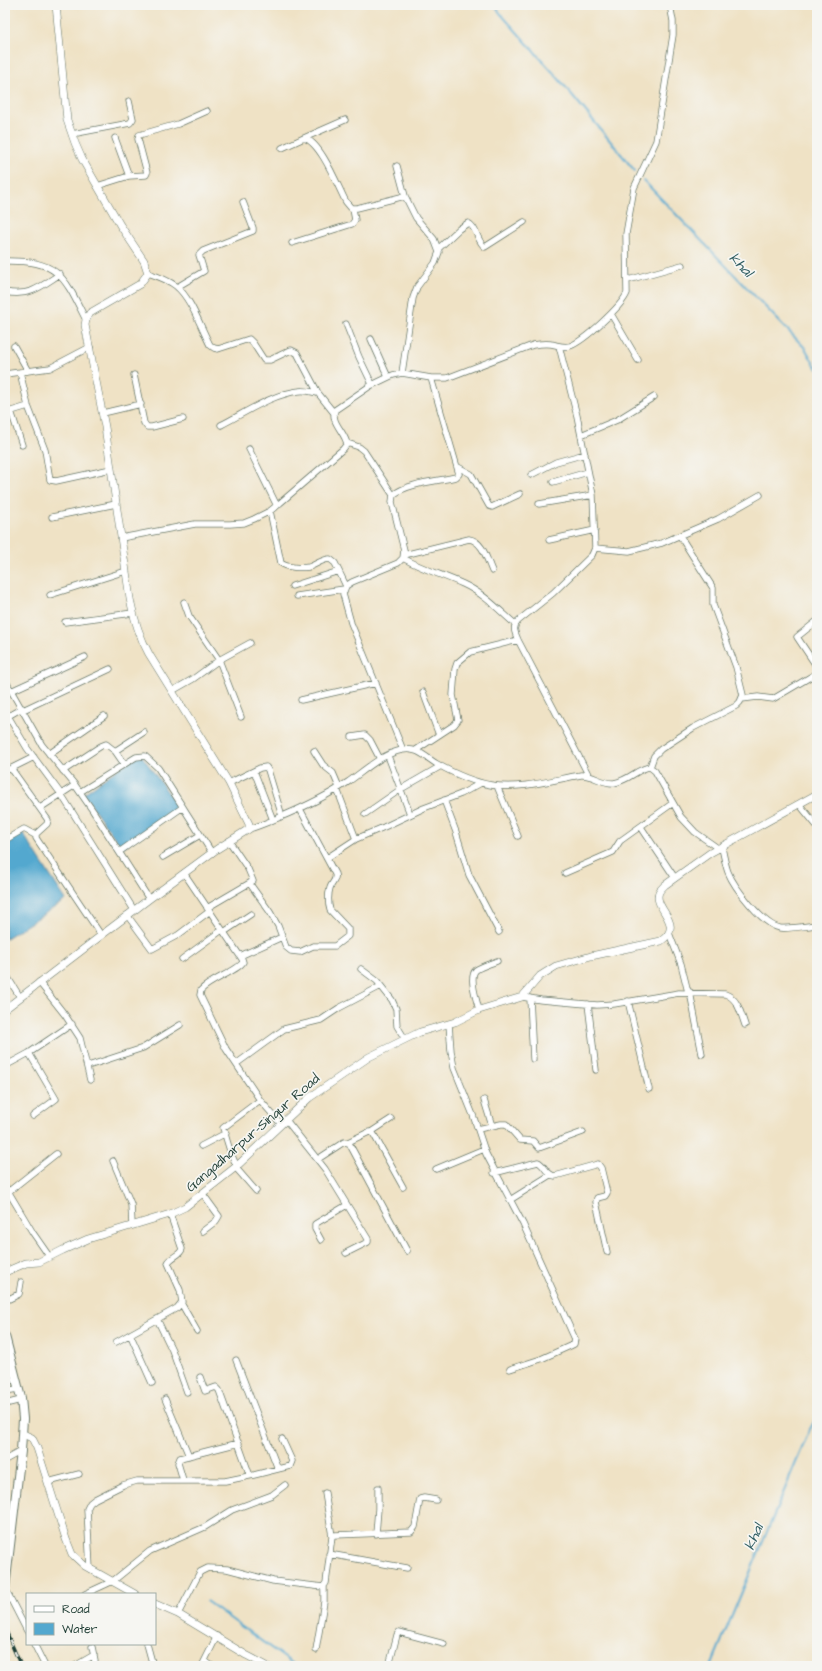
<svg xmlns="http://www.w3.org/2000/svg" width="822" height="1671" font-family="'Architects Daughter',sans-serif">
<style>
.water{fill:#53a8cf;stroke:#397282}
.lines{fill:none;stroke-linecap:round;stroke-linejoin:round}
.stream{stroke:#53a8cf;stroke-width:2}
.minor-casing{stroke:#687767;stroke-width:7}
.tertiary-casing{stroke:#687767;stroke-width:8}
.secondary-casing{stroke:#687767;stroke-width:10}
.minor{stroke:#fff;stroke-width:5.5}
.tertiary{stroke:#fff;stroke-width:7}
.secondary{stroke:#fff;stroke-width:8}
.rail-casing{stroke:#1f3d34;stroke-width:3.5}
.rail{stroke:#f6f6f2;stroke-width:2;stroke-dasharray:6;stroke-linecap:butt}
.labels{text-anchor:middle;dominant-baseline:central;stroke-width:3.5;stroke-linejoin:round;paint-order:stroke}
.street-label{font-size:14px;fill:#1f3d34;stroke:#f6f6f2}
.water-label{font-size:15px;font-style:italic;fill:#2f5d62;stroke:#f6f6f2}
</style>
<rect width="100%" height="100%" fill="#f6f6f2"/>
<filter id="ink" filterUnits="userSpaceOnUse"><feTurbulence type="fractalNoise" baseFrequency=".025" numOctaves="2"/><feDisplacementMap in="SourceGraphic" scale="8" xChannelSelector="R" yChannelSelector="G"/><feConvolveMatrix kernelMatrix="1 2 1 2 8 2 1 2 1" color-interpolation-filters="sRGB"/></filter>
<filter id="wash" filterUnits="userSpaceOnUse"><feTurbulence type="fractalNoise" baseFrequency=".012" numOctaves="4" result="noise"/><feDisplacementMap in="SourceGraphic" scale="16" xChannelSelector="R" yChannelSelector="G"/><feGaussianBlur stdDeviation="0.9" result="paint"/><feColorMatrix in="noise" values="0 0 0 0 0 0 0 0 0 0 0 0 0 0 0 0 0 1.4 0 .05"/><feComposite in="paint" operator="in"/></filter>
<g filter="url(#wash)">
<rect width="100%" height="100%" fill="#efe2c5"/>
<path class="water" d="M140,753L179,808L122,848L83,794Z
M22,832L66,900L5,939V842Z"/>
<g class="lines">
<path class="stream" d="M495,5L500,13L558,78L635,171
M644,181L805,348L817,369
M206,1601L296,1666
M711,1666L810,1429L817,1417"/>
</g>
</g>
<g filter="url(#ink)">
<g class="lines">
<defs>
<path id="minor" d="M72,134L130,123L133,119L129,101
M115,138L129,176
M304,138L345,120
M282,148L304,138C321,142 338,187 346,202L351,208H357L405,196
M397,166L405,196L416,218L434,239L439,252L435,263L417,287L413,298L402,373
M97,186L129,176L146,175L147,173L138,139L139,135L178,124L207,111
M292,243L352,224L355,220L353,209
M438,249L459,229L468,223C477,227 477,242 485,247L524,222
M5,261C59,260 64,276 86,320
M148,273C157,276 168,280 176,286C191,298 201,328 210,345L214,348L218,349L249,339L253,343L264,360H270L291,350L297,353L318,393L334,413
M628,280L682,265
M177,287L204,271L199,255L203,251L253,231V228L243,202
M5,292C30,297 40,287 60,274
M611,314L638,360
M346,324L359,357L372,384
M371,339L388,377
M14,346L28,371
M559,346L577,416L593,495L595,548L592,555L553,593L518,621C512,627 515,633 518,640L589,776
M20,372L28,406L45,450L50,480L56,481L111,469
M5,374L50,368L90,347
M134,375L144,423L147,427H152L183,419
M11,411L22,445
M5,413L28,406
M103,413L141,404
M221,425C245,413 272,394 299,391C305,390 312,392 318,393
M581,435L617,420L654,397
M347,443L359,447L364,451L393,495
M249,449L277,506
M458,467L471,474L489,506L492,507L520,494
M531,475L556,462L585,454
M553,482L588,472
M539,504L593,495
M270,511L281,563C287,568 301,568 309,567C316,565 322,559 330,559L335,563L346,586
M52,517L116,504
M121,538L195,524H230L244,523L254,519L270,511L280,503L343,449L347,444C345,432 330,422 335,410L370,386L393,375L402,373L431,378H447L533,345C539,344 545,343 551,344C558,345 563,348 570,346C584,341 622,306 627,293L626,234L634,188L656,141L658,129L673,35V21L670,5
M549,540L595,530
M595,548L629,551L662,543L718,519L760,495
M404,555L469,539C483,541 487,560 492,571
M403,558C422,569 443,575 463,584C483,593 499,610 515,624
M292,586L339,571
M50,595L126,571
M297,596L344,589
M184,602L189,616L219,660L241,717
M817,621L797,637L817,667
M65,622L133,613
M5,680L42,745L75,785L93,811L149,899
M11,691L85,657
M172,691L193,679L219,660L250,643
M423,692L439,735
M742,699L758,697L773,699L817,673
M301,700L376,683
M23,710L110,669
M8,716L27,748L61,794L134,910
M5,718L22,708
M352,737L365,735L370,740L380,759
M403,750L351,623L343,594L346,586L352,582L398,563L403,558L404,550L392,502L393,495C407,483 438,481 456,477L459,474L431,378
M416,750L454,725L458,720L453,695L455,669L457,663L470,652L518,640
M115,751L144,732
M314,751L323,765L333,773L339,787
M49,754L104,716
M388,756L410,814
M650,767L654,756L661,749L693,728L736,706L740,702L743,695L736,667L713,605V588L680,536
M5,769H10L13,771L48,820L47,824L36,834V838L101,935
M10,769L34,757
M63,771L101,746L106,744L115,751L124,764
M254,771L273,820
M229,783L260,768L266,767L268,770L282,816
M497,786L518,836
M337,789L356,839
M80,792L136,757L145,756L158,768L212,853
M444,800L456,832L469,875L499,932
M799,804L817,826
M40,808L75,785
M365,814L401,789L441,766
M641,827L675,878
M249,829C259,826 268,822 278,818C302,808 326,797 348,782C365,770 382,754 402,750C418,747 425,757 437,764C453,773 473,782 491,785C520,790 552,780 581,775C592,774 602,784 614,783C630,780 638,768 650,767L655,771L681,817L695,832L719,849
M5,840L24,829L35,835
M722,848C724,856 725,864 728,872C734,887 763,925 780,928C791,929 805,926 817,925
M119,852L183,807
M163,857L200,835
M327,858L356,839L384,827L424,808L461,794L481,783
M184,873L242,959L243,962C239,970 210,980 201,990L200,995L226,1049L260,1100L281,1124
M565,873L613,852L620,841L673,803
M250,884L270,912L278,926L286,947L291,951L300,952L313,946H335L348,936V929L330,910C328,904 328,894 330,888C332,882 337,880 335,874L300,809
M207,908L253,881L248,869L229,841
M127,915L152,949L178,935L210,911
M224,932L251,914
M669,933L681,964L688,992
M240,956L282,937
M182,959L222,930
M361,969L377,981L392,1000L396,1009L397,1026L405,1039
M5,973L20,997
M39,982L65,1015L80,1038L90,1080
M690,992L702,1054
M522,997L541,1000L597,1005L614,1004L679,993L725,994C738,998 741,1014 745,1025
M530,998L533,1059
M628,1001L649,1089
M588,1004L596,1070
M479,1010C477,1001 468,977 476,970C482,966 490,964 497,961
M449,1024L451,1051L454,1068L473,1115L486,1154L523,1224L575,1339L574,1344L570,1346L541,1359L510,1369
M29,1053L56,1099L33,1116
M236,1064L284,1029L321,1020L339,1008L381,986
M5,1066L29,1053L72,1024
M88,1066L143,1048L180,1025
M484,1100L492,1126
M286,1120L325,1169L368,1239V1242L346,1253
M478,1129L501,1124H506L520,1140L533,1141L539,1148L583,1132
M371,1132L391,1119
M348,1142L369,1132L373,1133L403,1187
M201,1146L226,1133
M318,1159L344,1142L349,1143L407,1251
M113,1161L131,1204L132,1225
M237,1166C229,1153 228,1142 223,1128L260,1100
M236,1168L256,1191
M436,1169L484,1149
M494,1173L538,1162C545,1165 546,1175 555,1176L598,1164L601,1168L607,1193L605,1196L597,1198L596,1202L607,1252
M5,1186L33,1233L49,1256
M8,1192L56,1154
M510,1200L550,1175
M203,1231L216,1221L219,1216L203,1194
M321,1240L315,1229V1224L347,1205
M5,1301L19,1294L21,1282
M181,1303L197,1331
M157,1319L172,1350L187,1392
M130,1334L152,1383
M116,1342L177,1308L182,1302L180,1290L168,1263C171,1256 180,1256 182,1249L170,1214
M236,1360L278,1469
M200,1377L205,1391L216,1387L219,1390L250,1476
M5,1391L18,1389
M165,1399L189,1456
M5,1404L21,1400
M5,1460L21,1451
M183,1480L178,1463L180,1458L239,1443
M48,1482L79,1474
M325,1493L332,1536
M376,1534L378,1509V1488
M329,1554L407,1568
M90,1569L87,1509L90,1503L95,1499L123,1485L137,1481H225L254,1475L290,1466L292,1461L282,1439
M5,1588L27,1631
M85,1594L113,1581L150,1551L205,1527L232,1510L272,1495L285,1485
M178,1614L200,1572L208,1568L227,1569L273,1581L323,1587L326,1583L332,1536L335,1535L411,1532L415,1527L420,1499L424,1498L436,1500
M34,1644L45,1666
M147,1644L153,1666
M92,1647L96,1666
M316,1650L324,1602V1586
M205,1661L212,1666
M75,1666L94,1655
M202,1666L217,1636
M389,1666L397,1635L399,1632L444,1644"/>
<path id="tertiary" d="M5,1009L149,899L217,849L249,829V824L229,783L149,654C139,636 134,619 130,599L105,427L85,325L86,320L90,313L140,284L148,273L144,261L120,225L82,159L75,143L67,120L56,5
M5,1272L26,1263L39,1262L63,1250L88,1239L170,1214L185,1207L237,1166L309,1098L369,1057L420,1032L455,1022L479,1010L522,997L540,976L556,966L591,956L661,941C686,924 652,908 659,892C660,890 663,887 665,885L710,853L817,794
M23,1434L32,1438L37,1448L66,1539L72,1554L85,1566L135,1594
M155,1604L178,1614L246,1655L267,1666"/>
<path id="secondary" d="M5,1336L21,1398L23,1419L21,1451L5,1588"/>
</defs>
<use href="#minor" class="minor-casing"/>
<use href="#tertiary" class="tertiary-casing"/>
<use href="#secondary" class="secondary-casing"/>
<use href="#minor" class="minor"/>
<use href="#tertiary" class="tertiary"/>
<use href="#secondary" class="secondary"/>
<defs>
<path id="rail" d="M5,1629L21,1666"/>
</defs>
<use href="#rail" class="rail-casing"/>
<use href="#rail" class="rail"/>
</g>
</g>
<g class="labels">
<g class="street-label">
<text transform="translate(253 1133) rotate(-41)">Gangadharpur-Singur Road</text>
</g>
<g class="water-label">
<text transform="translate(741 265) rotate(46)">khal</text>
<text transform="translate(754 1537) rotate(-67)">khal</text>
</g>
</g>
<rect width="822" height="1671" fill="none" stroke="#f6f6f2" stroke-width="20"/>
<rect x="26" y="1593" width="130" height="52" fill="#f6f6f2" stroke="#a0aca6"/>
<rect x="34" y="1606" width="20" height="6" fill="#ffffff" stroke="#a0aca6"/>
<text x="62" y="1613" font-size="12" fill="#1f3d34">Road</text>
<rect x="34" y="1623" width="20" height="12" fill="#53a8cf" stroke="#a0aca6"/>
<text x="62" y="1633" font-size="12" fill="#1f3d34">Water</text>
</svg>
